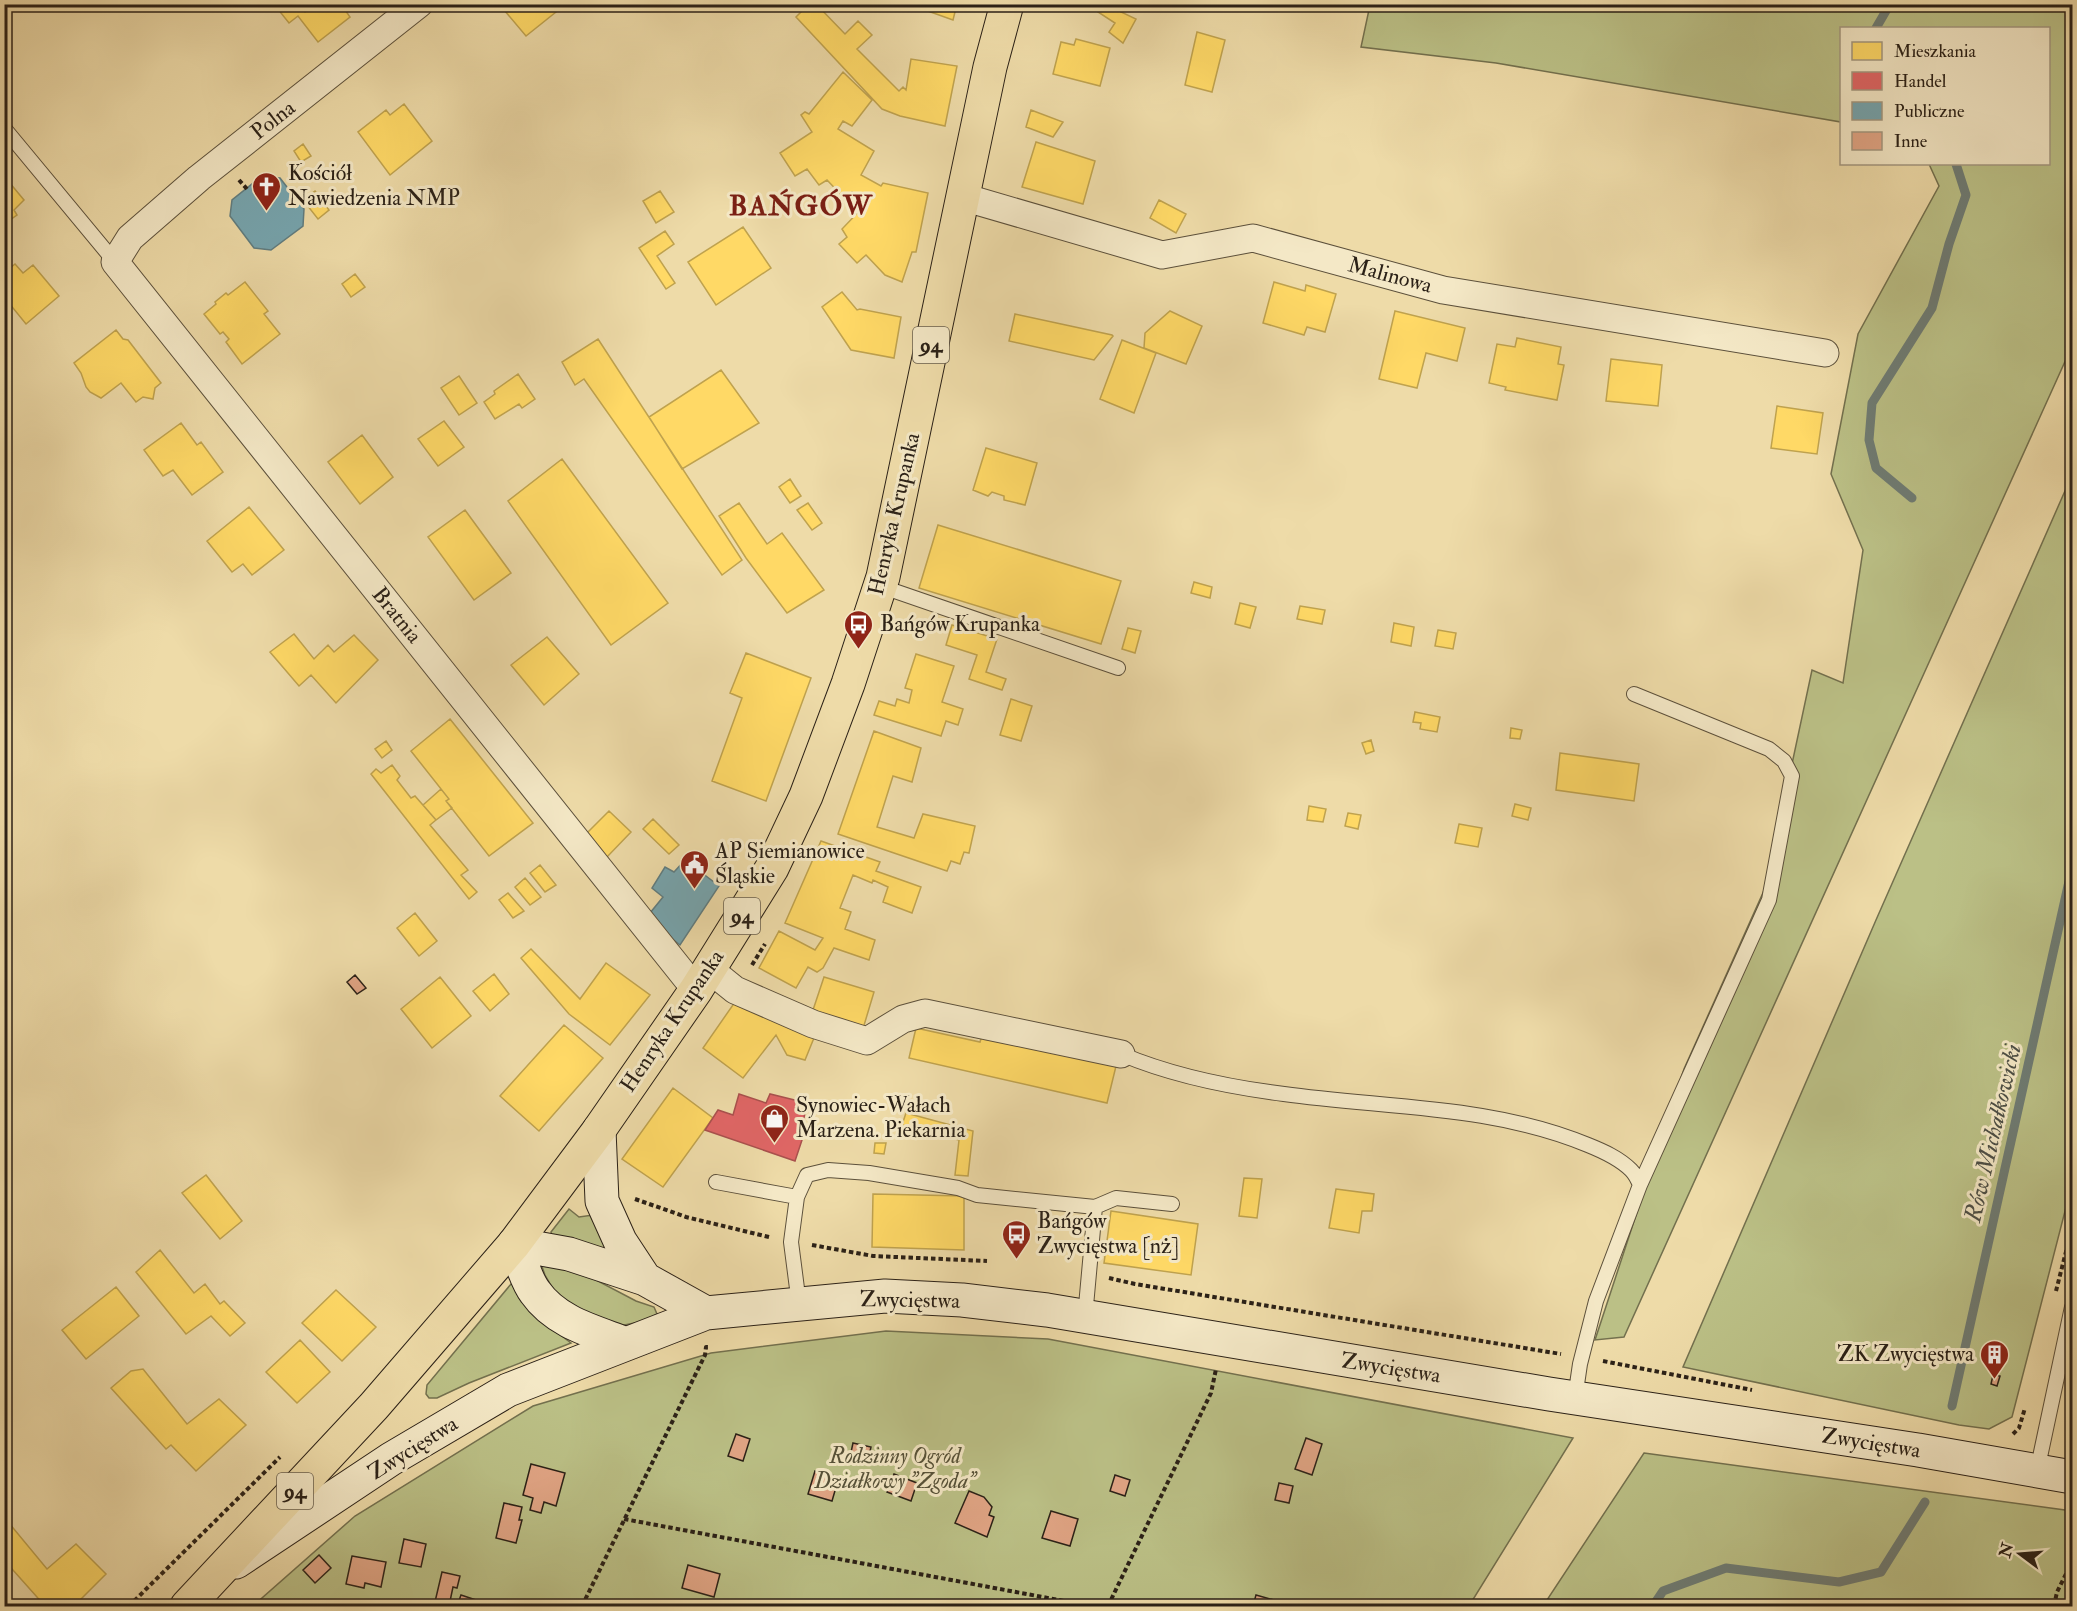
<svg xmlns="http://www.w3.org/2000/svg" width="2077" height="1611" font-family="'IM FELL Double Pica',serif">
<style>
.green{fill:#bbc086;stroke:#73704e;stroke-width:1.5}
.homes{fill:#ffd966;stroke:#bfa24e;stroke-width:1.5}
.shops{fill:#e06666;stroke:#aa514e;stroke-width:1.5}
.public{fill:#76a5af;stroke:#607d81;stroke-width:1.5}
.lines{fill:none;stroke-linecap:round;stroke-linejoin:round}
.stream{stroke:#6f7c74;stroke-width:9}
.building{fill:#e1a585;stroke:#2b2117;stroke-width:1.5}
.lane-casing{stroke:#5c503b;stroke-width:16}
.street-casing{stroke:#5c503b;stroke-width:29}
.secondary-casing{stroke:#2b2117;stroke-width:35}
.primary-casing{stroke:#2b2117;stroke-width:35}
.path{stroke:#2b2117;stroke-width:4;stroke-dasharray:4.5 3;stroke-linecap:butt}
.lane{stroke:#f4e8c6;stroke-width:14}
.street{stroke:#f4e8c6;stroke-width:27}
.secondary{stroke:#f4e8c6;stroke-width:33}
.primary{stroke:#eedba8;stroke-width:33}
.labels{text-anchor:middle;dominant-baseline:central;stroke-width:6;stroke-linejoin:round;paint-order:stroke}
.shield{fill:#f4e8c6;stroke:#675d4c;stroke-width:1.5}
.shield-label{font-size:21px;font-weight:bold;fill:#2b2117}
.street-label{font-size:22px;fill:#2b2117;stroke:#f4e8c6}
.poi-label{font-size:22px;fill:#2b2117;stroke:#f4e8c6;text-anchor:start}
.park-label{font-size:22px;font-style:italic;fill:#565138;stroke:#f4e8c6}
.water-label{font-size:24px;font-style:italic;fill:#4d4f46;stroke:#f4e8c6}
.district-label{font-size:28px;font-weight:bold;letter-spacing:1.5px;fill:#7a1f14;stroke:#f4e8c6}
</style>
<rect width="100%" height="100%" fill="#eedba8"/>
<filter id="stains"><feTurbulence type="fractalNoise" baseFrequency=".00333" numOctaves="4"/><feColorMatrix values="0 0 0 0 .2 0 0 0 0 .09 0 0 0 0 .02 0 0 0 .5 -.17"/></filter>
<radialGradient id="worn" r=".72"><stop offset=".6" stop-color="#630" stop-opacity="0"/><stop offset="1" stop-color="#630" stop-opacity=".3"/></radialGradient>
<path class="green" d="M1370,5H2072V346L1624,1337L1595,1340L1684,1069L1766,886L1812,670L1843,683L1863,550L1831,474L1858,334L1939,186L1929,164H2048V28H1842L1841,122L1496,63L1361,47Z
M2072,475V1184L2012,1417L1989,1429L1959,1425L1683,1367L1876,920Z
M569,1209L579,1217L593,1215L612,1255L552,1237L551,1232Z
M541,1264L575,1269L636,1301L654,1307L657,1314L645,1321L619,1326L560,1301L545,1275Z
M516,1278L543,1322L571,1343L469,1383L437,1398H429L426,1394L427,1385Z
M886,1331L1048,1339L1573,1438L1469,1606H253L355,1516L533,1406L711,1353Z
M1644,1453L2072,1511V1606H1543Z"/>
<path class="homes" d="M280,4H298L305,12L314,4H341L350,17L318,42L298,16L289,23L277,8Z
M499,4H566L526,36Z
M809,4H816L845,34L858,21L872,35L857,49L899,91L903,87L906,90L911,59L957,66L945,126L900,116L882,109L796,17Z
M908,4H957L953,20Z
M1103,4H1126L1121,12L1136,19L1123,43L1109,32L1115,23L1098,12Z
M1197,32L1225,40L1212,92L1185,85Z
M1076,39L1110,48L1100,86L1053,74L1061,42L1074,45Z
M843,72L872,100L852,126L843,121L838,129L874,151L861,175L881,186L883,183L928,193L916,252H912L902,282L885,275L866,255L857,263L839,244L847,237L842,229L865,205L852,192L845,199L827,180L819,185L807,169L795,176L780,153L812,132L801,115L805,112L809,114Z
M404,104L432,141L390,175L358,132L386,110L390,115Z
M1031,110L1063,122L1053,137L1026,127Z
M1036,142L1095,161L1083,204L1022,187Z
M303,144L311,156L301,162L294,151Z
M4,176L24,200L14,210L17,215L4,224Z
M315,191L329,210L318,219L303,200Z
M660,191L674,212L656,223L643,201Z
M1159,200L1186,214L1176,233L1150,218Z
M743,227L771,268L716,305L688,262Z
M665,231L674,244L657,256L675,283L666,289L639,248Z
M15,264L23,273L33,265L59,296L26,324L4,297V273Z
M355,274L365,287L351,297L342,284Z
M245,282L268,311L264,314L280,334L242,364L226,342L229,339L223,332L220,334L204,314L216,304L215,302L226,293L228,295Z
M1274,282L1305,291L1306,285L1336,294L1325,332L1307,327L1304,335L1263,323Z
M842,292L857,310L860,309L901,317L894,358L851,350L822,307Z
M1170,311L1202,326L1186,364L1144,348L1145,333Z
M1395,311L1465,328L1457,361L1426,353L1417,388L1379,379Z
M1015,314L1112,335L1113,336L1094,360L1009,341Z
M116,330L123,339L128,340L161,383L155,388L153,399L143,397L136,402L121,383L101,398L90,392L86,387L81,373L74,363Z
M1517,338L1561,347L1558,364L1564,365L1557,400L1505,390L1506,387L1489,383L1497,344L1515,347Z
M598,339L742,560L722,575L584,379L575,385L562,362Z
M1122,340L1156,353L1134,413L1100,399Z
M1611,359L1662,365L1658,406L1606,401Z
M721,370L759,423L682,469L649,417Z
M518,374L535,399L522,408L519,404L495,419L484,402L495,394L494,391Z
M459,376L477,403L459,415L441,388Z
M1777,406L1823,413L1817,454L1771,448Z
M444,421L464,447L438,466L418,439Z
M181,423L197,445L201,442L223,472L192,495L173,470L163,476L144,450Z
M362,435L393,477L360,504L328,462Z
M986,448L1037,463L1025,505L1004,500V496L992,492L988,496L973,490Z
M562,459L668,603L611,645L508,501Z
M790,479L801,496L790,503L779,487Z
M739,503L767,544L782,533L824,590L787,613L746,558L719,516Z
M808,503L822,523L812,530L797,510Z
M249,507L284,550L252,575L243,564L232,572L207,541Z
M465,510L511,573L474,600L428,537Z
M938,525L1121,581L1101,644L919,588Z
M1194,582L1212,587L1210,598L1191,593Z
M1240,603L1256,607L1250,628L1235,624Z
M1300,606L1325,610L1322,624L1297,619Z
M1394,623L1414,627L1411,646L1391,642Z
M952,625L997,639L986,672L1006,679L1002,690L969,679L977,655L946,645Z
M1128,628L1141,631L1135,653L1122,649Z
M1438,630L1456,633L1453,649L1435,646Z
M294,634L314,659L328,645L334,652L354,635L378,660L336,703L311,675L299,686L270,652Z
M547,637L579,674L544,705L511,665Z
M746,653L811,678L766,801L712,781L742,698L730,693Z
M916,654L954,666L942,702L963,709L958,725L946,721L941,736L874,715L879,701L895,706L897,699L909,703L912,690L905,688Z
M1011,699L1032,706L1021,741L1000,735Z
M1415,712L1440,717L1437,732L1420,729L1421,723L1413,722Z
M450,719L533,823L489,856L446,801L449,799L411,751Z
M1511,728L1522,730L1520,739L1510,738Z
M874,731L921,748L912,782L893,776L877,827L914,838L923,814L975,826L969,853L964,852L960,864L951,861L947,871L838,834Z
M1371,740L1374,751L1366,754L1362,743Z
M386,741L392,750L382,758L375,749Z
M1560,753L1639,764L1634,801L1556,790Z
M392,765L400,776L397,780L411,798L415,796L436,820L430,825L468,870L461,875L477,892L469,899L371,774L376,769L381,773Z
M441,789L449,799L446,801L452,808L436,820L423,805Z
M1515,804L1531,808L1528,820L1512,816Z
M1309,806L1326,809L1323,822L1307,820Z
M609,811L631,832L607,857L585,835Z
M1348,813L1361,815L1358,829L1345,826Z
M653,819L679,845L669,854L643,829Z
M1459,824L1482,828L1478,847L1455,843Z
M821,841L880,862L876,871L921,887L912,913L883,902L888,887L873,880L872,883L853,875L840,908L851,912L845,929L875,940L869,960L834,948L823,968L817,972L808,967L796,988L759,968L779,931L815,950L823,938L785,923Z
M540,865L556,885L545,892L530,873Z
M525,878L541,897L530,905L515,887Z
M508,893L524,911L513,918L499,900Z
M415,913L437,941L419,956L397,928Z
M531,949L580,999L606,963L650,995L610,1045L569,1014L521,958Z
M494,974L509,994L490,1011L473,991Z
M440,977L471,1016L432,1048L401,1009Z
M824,977L874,992L862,1032L811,1016Z
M735,1002L747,1010L750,1008L816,1033L805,1060L787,1055L776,1035L743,1078L703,1048Z
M564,1025L603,1058L539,1131L500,1096Z
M916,1028L980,1042L983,1032L1117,1062L1107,1103L909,1058Z
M673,1088L713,1118L663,1187L622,1159Z
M906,1113L973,1131L968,1176L955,1175L959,1140L902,1125Z
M875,1143H886L884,1154L874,1153Z
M206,1175L242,1221L220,1239L182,1193Z
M1244,1178L1262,1179L1257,1218L1239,1216Z
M1336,1189L1374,1194L1372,1211H1362L1359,1233L1329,1228Z
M873,1194L964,1196V1250L872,1247Z
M1111,1211L1198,1224L1191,1275L1104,1263Z
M160,1250L194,1293L205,1284L220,1304L224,1301L245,1323L230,1336L211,1316L186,1334L136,1272Z
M116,1287L139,1316L86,1359L62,1330Z
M336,1290L376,1327L342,1361L302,1323Z
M300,1340L330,1372L297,1403L266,1372Z
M143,1369L187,1424L219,1399L246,1425L196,1471L171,1445L166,1449L111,1388L131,1371Z
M4,1517L47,1569L76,1544L106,1574L74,1606H45L4,1560Z"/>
<path class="shops" d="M739,1094L766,1103L770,1094L807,1103L800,1137H803L795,1161L705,1130L718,1110L733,1115Z"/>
<path class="public" d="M262,176L280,178L304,209L303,226L271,250L254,248L230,216L232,200Z
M685,860L719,886L680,945L646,918L663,897L652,888L665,867L674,872Z"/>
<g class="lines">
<path class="stream" d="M1876,28L1890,4
M1912,498L1876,468L1869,440L1872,403L1932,308L1949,244L1966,195L1956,164
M1952,1406L2072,868
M1653,1606L1663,1591L1726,1568L1839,1582L1881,1572L1925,1502"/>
</g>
<path class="building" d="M355,975L366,988L357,994L347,982Z
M1993,1375L2000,1376L1997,1386L1991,1384Z
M736,1434L750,1439L743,1461L728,1456Z
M1306,1438L1322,1444L1312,1475L1295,1469Z
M853,1443L871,1447L868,1460L850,1457Z
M531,1464L565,1473L556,1506L544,1502L541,1513L530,1510L533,1498L523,1495Z
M815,1471L839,1477L832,1501L808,1494Z
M894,1474L917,1483L911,1501L887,1492Z
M1115,1475L1130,1480L1125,1496L1110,1491Z
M1279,1483L1293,1486L1289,1503L1275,1500Z
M969,1491L984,1497L992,1507L989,1515L994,1517L987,1537L955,1523Z
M504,1503L522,1507L519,1520H522L516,1543L496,1538Z
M1051,1511L1078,1519L1070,1546L1042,1538Z
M404,1539L426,1544L421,1567L399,1563Z
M319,1555L331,1568L315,1583L303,1570Z
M352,1556L386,1562L381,1587L365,1583L364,1588L346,1584Z
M688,1565L720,1574L714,1597L682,1588Z
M442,1572L460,1576L457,1588L453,1587L449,1606H434Z
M461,1595L479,1601L477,1606H457Z
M1256,1595L1274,1600L1272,1606H1253Z"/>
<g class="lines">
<defs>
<path id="lane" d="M4,128L115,262
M880,586L1118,668
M1634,694L1769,749L1784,761L1792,776L1769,900L1640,1185
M1121,1054C1173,1076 1228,1087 1284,1094C1385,1108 1492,1105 1588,1145C1603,1151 1619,1158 1631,1170C1635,1174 1638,1180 1640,1185L1596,1301L1580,1364L1575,1398
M716,1182L797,1197L791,1242L799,1304
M797,1197L807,1175L828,1170L869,1173L958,1188L977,1195L1095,1207L1085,1317
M1095,1207L1116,1198L1172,1204
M2037,1471L2072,1307"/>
<path id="street" d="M419,4L199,178L130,238L115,262L696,990
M963,197L1162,255L1253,238L1443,290L1825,353
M709,969L735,990L813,1024L867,1041L903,1019L925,1013L1121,1054"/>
<path id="secondary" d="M599,1130L602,1201L620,1241L645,1279
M514,1244L569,1254L645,1279L706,1313
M514,1244C521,1259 525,1279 535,1292C556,1322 592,1331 624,1343
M236,1562L391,1459L508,1390L706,1313L885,1296L962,1300L1047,1310L1549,1394L1918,1450L2072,1477"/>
<path id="primary" d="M187,1606L374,1406L514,1244L599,1130L696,990L772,868L806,796L848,684L883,577L990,67L1007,4"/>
</defs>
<use href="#lane" class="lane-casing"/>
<use href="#street" class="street-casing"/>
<use href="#secondary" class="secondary-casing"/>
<use href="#primary" class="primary-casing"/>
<path class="path" d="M239,180L247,189
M752,965L765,944
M635,1199L686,1217L769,1237
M812,1245L873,1256L987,1261
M1109,1278L1135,1284L1561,1354
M2056,1291L2072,1228
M1603,1361L1752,1390
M2013,1434L2019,1428L2025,1408
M624,1519L1091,1606
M129,1606L280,1457
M582,1606L705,1355L706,1347H708
M1108,1606L1211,1393L1216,1369
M2054,1606L2057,1592L2072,1562"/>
<use href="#lane" class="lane"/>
<use href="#street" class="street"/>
<use href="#secondary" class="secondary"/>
<use href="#primary" class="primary"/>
</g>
<defs>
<symbol id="church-pin" viewBox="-11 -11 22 30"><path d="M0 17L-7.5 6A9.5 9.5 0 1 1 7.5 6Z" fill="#8f2418" stroke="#f4e8c6"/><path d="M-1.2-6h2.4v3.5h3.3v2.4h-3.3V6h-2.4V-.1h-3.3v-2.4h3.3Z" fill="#fff"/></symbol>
<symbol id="bus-pin" viewBox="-11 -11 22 30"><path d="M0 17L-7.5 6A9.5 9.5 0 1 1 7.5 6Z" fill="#8f2418" stroke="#f4e8c6"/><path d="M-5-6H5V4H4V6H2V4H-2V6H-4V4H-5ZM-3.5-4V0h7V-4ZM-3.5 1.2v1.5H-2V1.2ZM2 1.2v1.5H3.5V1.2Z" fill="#fff"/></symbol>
<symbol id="civic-pin" viewBox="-11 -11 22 30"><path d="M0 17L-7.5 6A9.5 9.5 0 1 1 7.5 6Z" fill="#8f2418" stroke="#f4e8c6"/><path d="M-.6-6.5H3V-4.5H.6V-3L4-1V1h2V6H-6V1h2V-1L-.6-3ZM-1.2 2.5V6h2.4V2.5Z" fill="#fff"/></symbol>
<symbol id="shop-pin" viewBox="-11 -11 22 30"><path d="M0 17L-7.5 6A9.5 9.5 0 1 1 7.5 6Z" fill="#8f2418" stroke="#f4e8c6"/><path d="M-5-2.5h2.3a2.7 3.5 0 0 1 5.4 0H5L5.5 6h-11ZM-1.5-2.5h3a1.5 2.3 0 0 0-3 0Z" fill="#fff"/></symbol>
<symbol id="building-pin" viewBox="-11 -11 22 30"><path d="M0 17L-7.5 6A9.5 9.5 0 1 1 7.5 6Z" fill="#8f2418" stroke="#f4e8c6"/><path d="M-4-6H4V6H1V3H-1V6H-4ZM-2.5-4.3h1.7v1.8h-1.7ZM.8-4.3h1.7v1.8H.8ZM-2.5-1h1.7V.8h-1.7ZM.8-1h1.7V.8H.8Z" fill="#fff"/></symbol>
</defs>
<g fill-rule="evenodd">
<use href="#church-pin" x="250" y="170" width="33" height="45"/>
<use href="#bus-pin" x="842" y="608" width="33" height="45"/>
<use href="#civic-pin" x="678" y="848" width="33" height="45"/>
<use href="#shop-pin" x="758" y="1102" width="33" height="45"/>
<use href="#bus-pin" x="1000" y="1218" width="33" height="45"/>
<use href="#building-pin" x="1978" y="1338" width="33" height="45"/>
</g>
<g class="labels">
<g class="shield">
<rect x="913" y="327" width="36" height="36" rx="4.5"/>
<rect x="724" y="898" width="36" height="36" rx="4.5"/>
<rect x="277" y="1473" width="36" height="36" rx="4.5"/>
</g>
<g class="shield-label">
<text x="931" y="345">94</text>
<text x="742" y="916">94</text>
<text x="295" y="1491">94</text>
</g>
<g class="street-label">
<text transform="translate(273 120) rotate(-38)">Polna</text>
<text transform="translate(1390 275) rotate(15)">Malinowa</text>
<text transform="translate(894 514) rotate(-77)">Henryka Krupanka</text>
<text transform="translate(397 615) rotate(51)">Bratnia</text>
<text transform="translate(672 1021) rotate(-56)">Henryka Krupanka</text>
<text transform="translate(910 1300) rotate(1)">Zwycięstwa</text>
<text transform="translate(1391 1368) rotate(9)">Zwycięstwa</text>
<text transform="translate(1871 1443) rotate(9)">Zwycięstwa</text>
<text transform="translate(413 1448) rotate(-32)">Zwycięstwa</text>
</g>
<g class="poi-label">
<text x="288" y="173">Kościół<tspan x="288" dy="25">Nawiedzenia NMP</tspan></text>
<text x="880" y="624">Bańgów Krupanka</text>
<text x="715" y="851">AP Siemianowice<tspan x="715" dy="25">Śląskie</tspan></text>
<text x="796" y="1105">Synowiec-Wałach<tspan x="796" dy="25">Marzena. Piekarnia</tspan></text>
<text x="1037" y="1221">Bańgów<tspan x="1037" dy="25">Zwycięstwa [nż]</tspan></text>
<text x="1974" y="1354" text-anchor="end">ZK Zwycięstwa</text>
</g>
<g class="park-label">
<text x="895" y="1456">Rodzinny Ogród<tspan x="895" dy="25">Działkowy "Zgoda"</tspan></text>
</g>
<g class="water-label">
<text transform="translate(1993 1133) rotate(-77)">Rów Michałkowicki</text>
</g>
<g class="district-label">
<text x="801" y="206">BAŃGÓW</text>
</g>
</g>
<rect width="2077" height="1611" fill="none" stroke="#eedba8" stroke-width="24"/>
<rect x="6" y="6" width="2065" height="1599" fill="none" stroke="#2b2117" stroke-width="3"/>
<rect x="12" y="12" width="2053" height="1587" fill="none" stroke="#2b2117" stroke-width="1.5"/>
<rect x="1840" y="27" width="210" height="138" fill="#f4e8c6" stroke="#a49880" stroke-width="1.5"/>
<rect x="1852" y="42" width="30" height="18" fill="#ffd966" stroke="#a49880" stroke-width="1.5"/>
<text x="1894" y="57" font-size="18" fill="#2b2117">Mieszkania</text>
<rect x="1852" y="72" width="30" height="18" fill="#e06666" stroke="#a49880" stroke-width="1.5"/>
<text x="1894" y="87" font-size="18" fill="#2b2117">Handel</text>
<rect x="1852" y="102" width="30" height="18" fill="#76a5af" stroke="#a49880" stroke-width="1.5"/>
<text x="1894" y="117" font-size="18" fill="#2b2117">Publiczne</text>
<rect x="1852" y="132" width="30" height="18" fill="#e1a585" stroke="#a49880" stroke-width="1.5"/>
<text x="1894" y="147" font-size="18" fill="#2b2117">Inne</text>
<g transform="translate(2020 1554) rotate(286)" stroke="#f4e8c6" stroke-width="4.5" paint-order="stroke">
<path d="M0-4.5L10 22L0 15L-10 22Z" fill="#2b2117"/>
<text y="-9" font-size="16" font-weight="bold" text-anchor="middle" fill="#2b2117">N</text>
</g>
<rect width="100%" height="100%" filter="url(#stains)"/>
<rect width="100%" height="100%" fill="url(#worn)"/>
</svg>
